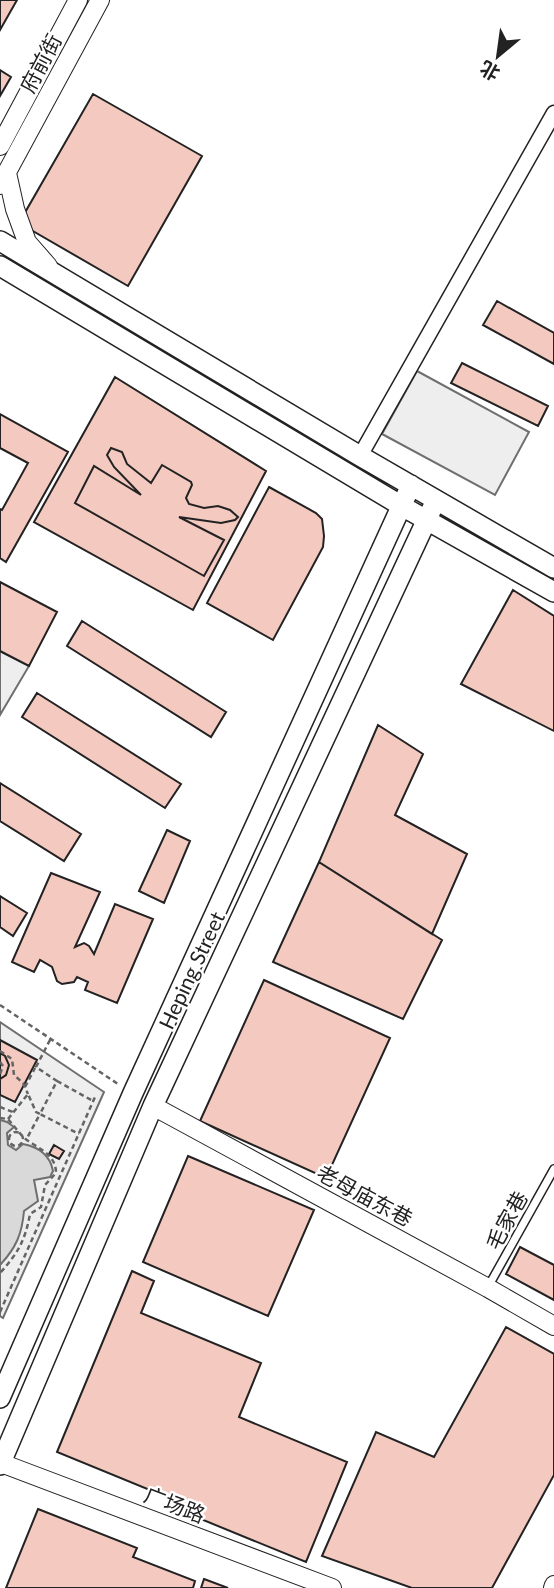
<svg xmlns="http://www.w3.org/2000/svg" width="554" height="1588" font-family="Lato,'Noto Sans SC',sans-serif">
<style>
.green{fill:#eee;stroke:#6f6f6f;stroke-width:2}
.water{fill:#d9d9d9;stroke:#6f6f6f;stroke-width:2}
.building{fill:#f3c9c0;stroke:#222;stroke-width:2}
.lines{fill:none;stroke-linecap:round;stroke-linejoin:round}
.service-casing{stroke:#222;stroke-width:10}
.minor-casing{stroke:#222;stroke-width:17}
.tertiary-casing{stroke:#222;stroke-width:20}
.secondary-casing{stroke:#222;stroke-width:22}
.path{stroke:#646464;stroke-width:2.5;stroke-dasharray:5 3.5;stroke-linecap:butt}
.service{stroke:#fff;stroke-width:7}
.minor{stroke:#fff;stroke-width:14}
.tertiary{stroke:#fff;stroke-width:18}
.secondary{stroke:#fff;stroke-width:19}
.labels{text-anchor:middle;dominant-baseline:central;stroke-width:5;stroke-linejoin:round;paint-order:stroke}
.street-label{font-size:21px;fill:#222;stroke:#fff}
</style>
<rect width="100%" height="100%" fill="#fff"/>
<path class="green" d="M417,371L529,432L495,495L382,434Z
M0,651L29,666L0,715Z
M0,1022L104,1092L3,1318L0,1316Z"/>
<path class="water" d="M0,1120L7,1122L14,1127L7,1133L8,1145L16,1150L23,1144C39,1147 50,1155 53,1171L50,1177L34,1180L38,1201L24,1211C22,1234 16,1248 0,1265Z"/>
<path class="building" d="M0,0H17L0,30Z
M0,70L11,77L0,96Z
M93,94L202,156L128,286L19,223Z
M497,301L554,333V364L483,325Z
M462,363L548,406L538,426L451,383Z
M115,377L266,471L193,610L34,522Z
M0,414L68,452L6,562L0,558V509L2,510L28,463L0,448Z
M111,448L122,452L127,464L151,483L162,465L191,482L192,485L186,498L189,504L204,508L218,506L230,510L238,517L235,520L221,523L179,517L224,540L204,576L75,503L94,466L141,495L114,467L107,455Z
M269,487L316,513L322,519L324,536L323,547L273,640L207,603Z
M0,582L57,612L29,666L0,651Z
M513,590L554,616V731L461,684Z
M82,621L226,712L211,737L67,646Z
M37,693L181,784L165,808L22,717Z
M378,725L423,754L395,815L467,854L432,934L319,862Z
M0,783L81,834L64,861L0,821Z
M167,830L190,841L164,903L139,891Z
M319,862L442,940L403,1019L273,962Z
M51,873L100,892L75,947L84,943L89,946L94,954L115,904L153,919L117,1003L85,990L88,982L77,977L74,982L62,984L57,981L52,967L40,960L34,972L12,962Z
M0,896L27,913L13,936L0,927Z
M264,980L390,1038L326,1178L200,1121Z
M0,1040L37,1060L15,1102L0,1095Z
M0,1053L5,1056L9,1065L6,1075L0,1079Z
M54,1145L64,1151L59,1159L49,1154Z
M188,1156L314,1210L268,1316L143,1262Z
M520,1247L554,1265V1300L506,1274Z
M132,1271L154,1281L141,1313L261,1363L239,1417L347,1462L306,1562L169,1506L172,1499L57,1452Z
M506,1327L554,1354V1475L492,1588H412L322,1556L376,1432L434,1457Z
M38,1509L137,1548L133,1557L195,1581L193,1588H6Z
M204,1579L228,1588H201Z"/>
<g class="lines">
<defs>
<path id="service" d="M488,1287L554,1169"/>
<path id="minor" d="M360,456L554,113"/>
<path id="tertiary" d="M0,146L78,0
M7,173L15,209L27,242L48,266
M0,185L100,0
M153,1106L488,1288L554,1326
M1,1463L332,1588
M553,1588L554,1585"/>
<path id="secondary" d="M0,241L360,456L554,568
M0,266L400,505L554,592
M0,1398L133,1093L411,485
M0,1465L153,1106L436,500"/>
</defs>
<use href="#service" class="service-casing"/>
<use href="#minor" class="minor-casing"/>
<use href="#tertiary" class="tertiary-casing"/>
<use href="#secondary" class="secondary-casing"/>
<path class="path" d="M0,1005L118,1084
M50,1040L36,1067L57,1081L40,1114L79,1134
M0,1051L12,1059L14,1075L23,1083L28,1094
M0,1062L3,1066L0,1074
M57,1081L93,1101
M25,1087L35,1068
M0,1107L13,1112
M0,1118L8,1119C13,1125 18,1131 23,1137C36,1148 56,1153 56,1173L45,1185L41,1207L30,1214C25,1241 18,1253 0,1273
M8,1119L28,1094L36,1112L40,1114L26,1140
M9 1139a7 7 0 1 1 14 0a7 7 0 1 1-14 0Z
M0,1312L95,1097"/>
<use href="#service" class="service"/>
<use href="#minor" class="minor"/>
<use href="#tertiary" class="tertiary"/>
<use href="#secondary" class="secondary"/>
</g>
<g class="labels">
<g class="street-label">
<text transform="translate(40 63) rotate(-62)">府前街</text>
<text transform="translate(191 970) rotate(-65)">Heping Street</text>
<text transform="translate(365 1195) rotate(28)">老母庙东巷</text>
<text transform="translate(506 1220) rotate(-61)">毛家巷</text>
<text transform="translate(175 1504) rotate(21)">广场路</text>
</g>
</g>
<g transform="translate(498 56) rotate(209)" stroke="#ffffff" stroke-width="5" paint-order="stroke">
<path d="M0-5L12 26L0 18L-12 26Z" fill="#222222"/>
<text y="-10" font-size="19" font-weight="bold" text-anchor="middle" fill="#222222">北</text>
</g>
</svg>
